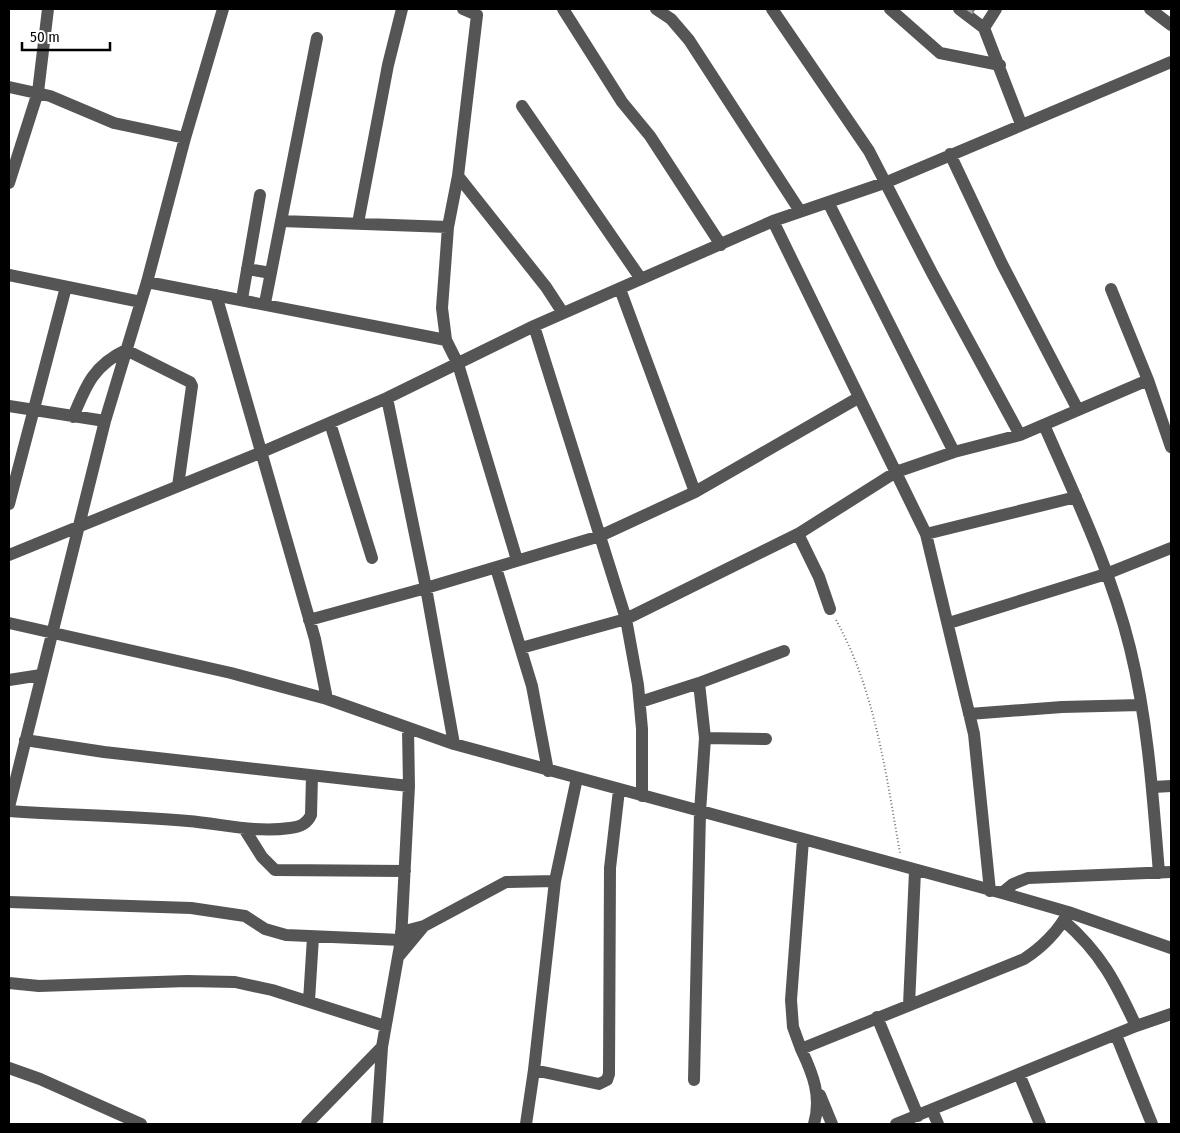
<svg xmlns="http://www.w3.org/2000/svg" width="1180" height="1133" font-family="'Fira Sans Condensed',sans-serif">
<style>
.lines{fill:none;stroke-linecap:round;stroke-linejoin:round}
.path{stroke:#777;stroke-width:2;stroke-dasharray:1 2.5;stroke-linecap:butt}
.minor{stroke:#555;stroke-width:12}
.wall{fill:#a9a9a9}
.shaded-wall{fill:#898989}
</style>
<rect width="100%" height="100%" fill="#fff"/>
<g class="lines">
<path class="path" d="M836,620C875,690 886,774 900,853"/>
<path class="minor" d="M463,9L477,15L458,176L448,227L442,308L446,340L458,364L517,560
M563,9L622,102L650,136L721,245
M656,9L671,19L689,40L800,211
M772,9L869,151L932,273L1020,435
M890,9L940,53L1000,65
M959,9L984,28L1021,124
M1150,9L1171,25
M984,28L996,9
M9,87L50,96L114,123L185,138
M522,106L641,279
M950,154L1002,264L1078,410
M458,176L546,287L563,313
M9,183L38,92L48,9
M828,202L954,452
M281,221L448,227
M773,221L926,534L974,734L990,891
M358,223L388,65L402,9
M247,269L271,273
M9,275L141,302
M147,282L446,340
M620,289L695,492
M1111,289L1148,380L1171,447
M216,295L315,639L327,699
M242,299L260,195
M265,303L317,38
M534,326L626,619L638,685L642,729V796
M387,398L426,588L454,744
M9,406L105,421
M73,417C86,385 94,365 126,350L190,382L192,386L178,486
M330,423L372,558
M1044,425C1076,498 1111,571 1130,648C1148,721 1153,798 1159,873
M9,504L66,287
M798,534L819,577L830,609
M926,534L1076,497
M9,555L262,452L387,398L534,326L773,221L887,182L1171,62
M496,568L532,686L548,771
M309,620L426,588L600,536L695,492L858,398
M9,623L231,673L327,699L454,744L1002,893L1068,912L1171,948
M949,623L1106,574L1171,548
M521,648L626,619L798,534L896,472L954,452L1020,435L1148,380
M9,680L41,675
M640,702L699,683L784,651
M969,714L1062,707L1141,705
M705,738L766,739
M25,740L104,752L409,786
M1153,787L1171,786
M9,807L105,421L147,282L185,138L223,9
M9,811C68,815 128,816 188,821C223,824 255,833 290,828C300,827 307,824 311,815L312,776
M245,830L262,857L275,870L405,871
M1002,893L1013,884L1028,878L1171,872
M9,902L191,908L245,916L265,929L286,935L401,940
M1064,921C1101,953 1116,983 1136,1026
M401,932L424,926L506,882L555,881
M399,956L424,926
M9,983L39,986L187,981L235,982L272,990L385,1026
M309,1001L313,937
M909,1005L915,871
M877,1017L918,1116
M1116,1035L1152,1124
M801,1049L793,1027L791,1000L803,840
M9,1068L40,1079L141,1124
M534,1070L599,1084L607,1080L609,1074L610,868L619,790
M1019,1074L1040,1124
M694,1080L700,812L705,738L699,683
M820,1095L832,1124
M932,1110L938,1124
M307,1124L382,1047
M377,1124L382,1047L401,940L409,786L408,729
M526,1124L534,1070L555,881L577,778
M814,1124C822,1097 813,1074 801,1049L1024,959C1041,948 1059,931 1068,912
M896,1124L1136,1026L1171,1014"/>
</g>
<path class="wall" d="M965,9H976L972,14Z"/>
<path class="shaded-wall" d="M972,9H976L972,14Z"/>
<rect width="1180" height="1133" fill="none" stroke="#000000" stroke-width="20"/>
<path d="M22 42v8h88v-8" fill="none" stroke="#000000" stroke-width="2.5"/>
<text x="30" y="42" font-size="15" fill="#000000" stroke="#ffffff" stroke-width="4" paint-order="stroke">50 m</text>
</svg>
